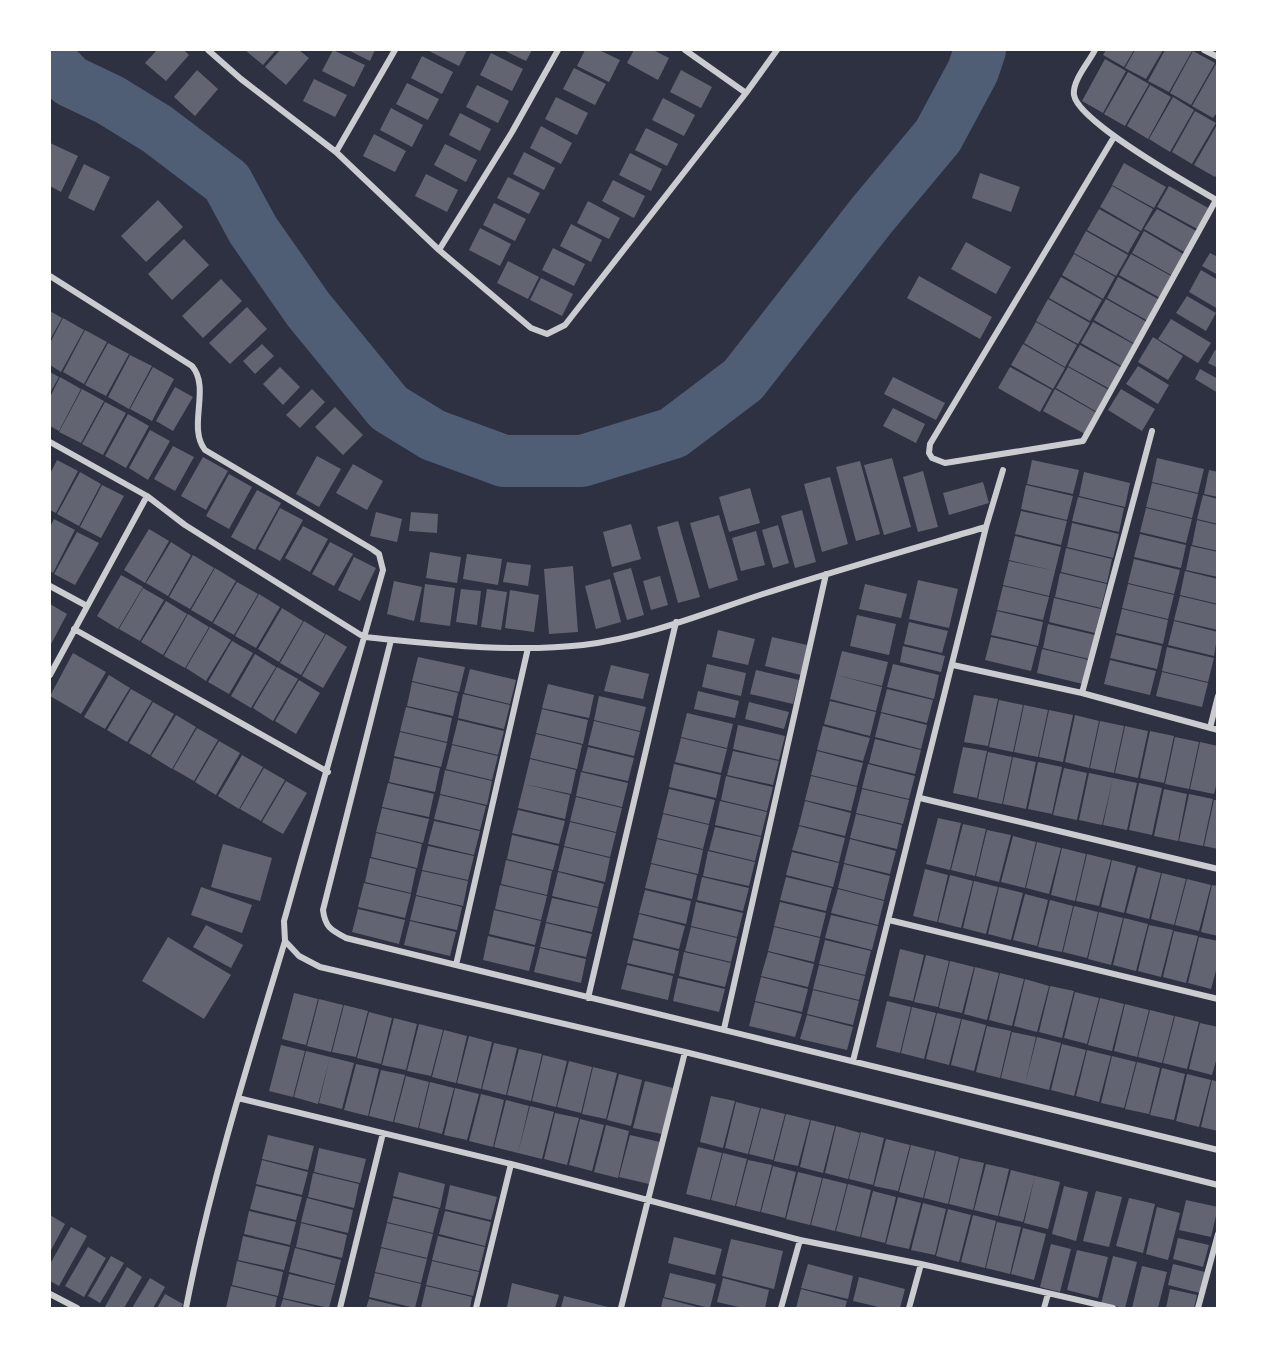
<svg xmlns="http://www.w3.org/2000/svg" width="1267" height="1358" font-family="Mulish,sans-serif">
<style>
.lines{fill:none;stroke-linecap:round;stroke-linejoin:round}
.river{stroke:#4f5d75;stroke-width:52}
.building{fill:#626471}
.minor{stroke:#caccd0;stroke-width:6}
</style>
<rect width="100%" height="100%" fill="#2d3142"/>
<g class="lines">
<path class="river" d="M53,63L70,81L110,100L157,129L227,182L253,230L308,309L389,408L433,435L504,461H582L673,433L743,380L872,215L938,136L973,71L980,50"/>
</g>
<path class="building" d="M157,50H184L189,55L166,81L145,63Z
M245,50H276L263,65Z
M280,50H299L309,58L286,85L265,67Z
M333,50L365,65L354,87L322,71Z
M348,50H375L370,61Z
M427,50H467L459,66Z
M503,50H532L526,61Z
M585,50H599L620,60L609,82L577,66Z
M634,50H653L669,58L658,80L627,63Z
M1106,50H1134L1124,67L1103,55Z
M1135,50H1163L1146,79L1125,68Z
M1165,50L1192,51L1169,92L1148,81Z
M1193,51L1215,63L1191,105L1170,93Z
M491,53L523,69L512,91L480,75Z
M422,56L453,72L442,94L411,78Z
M1105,59L1126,71L1103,113L1082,101Z
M1216,64L1218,111L1213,118L1192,106Z
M574,68L606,84L595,105L563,89Z
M197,70L218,89L195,116L174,97Z
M681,70L712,87L701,108L670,92Z
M1128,72L1149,84L1125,126L1104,114Z
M314,79L347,95L335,117L303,101Z
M407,83L439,99L428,120L396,104Z
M477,85L509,101L498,123L466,107Z
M1150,85L1171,97L1148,139L1127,126Z
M556,97L588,113L577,135L545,119Z
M1173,97L1194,110L1170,152L1149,139Z
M663,98L695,115L684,136L652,120Z
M391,108L423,125L412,147L380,130Z
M1195,111L1216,123L1192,164L1172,152Z
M460,113L491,129L480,151L449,135Z
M1218,123V173L1215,177L1194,165Z
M541,126L572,143L561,164L530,148Z
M646,128L678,144L667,166L635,150Z
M374,134L406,151L395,172L363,156Z
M50,143L78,156L61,192L50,186Z
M445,144L477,160L466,182L434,165Z
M524,152L555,168L544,190L513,174Z
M630,153L662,169L651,191L619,175Z
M1124,163L1166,187L1154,208L1112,185Z
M84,164L110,177L94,211L68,198Z
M980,173L1020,187L1011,212L972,198Z
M426,174L458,190L447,212L415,196Z
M508,177L540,193L529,214L497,198Z
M613,180L645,196L634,218L602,201Z
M1112,186L1153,209L1141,231L1100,207Z
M1169,186L1210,209L1199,230L1157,207Z
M158,200L183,227L146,262L121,236Z
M588,201L620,218L609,239L577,223Z
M494,203L526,219L515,241L483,225Z
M1099,209L1140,232L1128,253L1087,230Z
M1157,209L1198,232L1186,253L1144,229Z
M571,224L602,240L591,262L560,246Z
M480,228L511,244L500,266L469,250Z
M1086,231L1128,255L1116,276L1074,253Z
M1144,231L1185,255L1173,276L1132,253Z
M184,239L209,265L172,300L148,274Z
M966,242L1011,267L996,294L951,269Z
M553,248L585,264L574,286L542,270Z
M1210,253L1218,257V275L1202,266Z
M1074,254L1115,277L1103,299L1062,275Z
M1131,254L1173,277L1160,298L1119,275Z
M508,261L539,277L528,299L497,283Z
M1201,270L1218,280V309L1189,292Z
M919,276L992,317L980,339L907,298Z
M1061,277L1102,300L1090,321L1049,298Z
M1118,277L1160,300L1148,321L1107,298Z
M541,278L573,294L562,316L530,300Z
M221,279L242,301L203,338L182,316Z
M1187,296L1216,313L1206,331L1176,313Z
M1048,299L1090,323L1078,344L1036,321Z
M1106,299L1147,322L1135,344L1094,320Z
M247,307L267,329L230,364L209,343Z
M50,311L62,318L50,340Z
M63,318L84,330L61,372L50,365V343Z
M1171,319L1211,343L1198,363L1158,339Z
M1036,322L1077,345L1065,367L1024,343Z
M1093,322L1135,345L1123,367L1081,343Z
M85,330L107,342L84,384L63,372Z
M1153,337L1183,356L1168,380L1138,362Z
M108,343L129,354L106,396L85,385Z
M262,344L274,356L255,374L243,361Z
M1023,344L1065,368L1053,389L1011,365Z
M1080,345L1122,368L1110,389L1068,366Z
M1215,350L1218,351V368L1208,363Z
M130,355L152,366L129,409L108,397Z
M1138,366L1169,385L1158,404L1126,384Z
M153,367L174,379L152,421L130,409Z
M280,367L300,387L283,405L263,384Z
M1010,367L1052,390L1040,412L998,388Z
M1068,367L1109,390L1097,412L1056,388Z
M1200,369L1218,379V393L1195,379Z
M50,372L59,377L50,393Z
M60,377L81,389L59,431L50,426V397Z
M893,377L945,403L936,420L884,394Z
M175,387L193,397L173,431L156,421Z
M82,389L104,401L81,443L59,432Z
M312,389L325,402L300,428L286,415Z
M1055,389L1097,413L1085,434L1043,411Z
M1121,389L1155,409L1142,431L1108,410Z
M105,402L126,413L103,455L82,444Z
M335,407L363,435L343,455L315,427Z
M893,408L925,424L916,443L883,426Z
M128,414L149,426L126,468L105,456Z
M150,430L170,441L148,480L129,468Z
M173,446L194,457L175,491L154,479Z
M317,456L341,469L319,507L296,494Z
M203,457L228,471L206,510L181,496Z
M892,458L911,527L884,535L864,465Z
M1157,458L1204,469L1198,493L1152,482Z
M57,460L78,471L56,513L50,510V474Z
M1032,460L1079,470L1073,494L1027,484Z
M860,461L880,534L856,541L836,467Z
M353,464L383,481L367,510L336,493Z
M1209,470L1218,472V497L1204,494Z
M923,471L938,527L918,532L903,477Z
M80,472L101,484L79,526L57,514Z
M1084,472L1130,483L1125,507L1079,496Z
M229,474L252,487L229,529L206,516Z
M830,477L848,544L822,552L804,484Z
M983,482L989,503L949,515L943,493Z
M1152,483L1198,494L1192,518L1146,507Z
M102,485L124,496L101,538L80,527Z
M1026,485L1073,496L1067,520L1021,509Z
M750,488L760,523L729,532L719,497Z
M257,490L281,503L255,550L231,537Z
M1203,495L1218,499V524L1197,519Z
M1078,497L1124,508L1119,532L1072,521Z
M280,508L303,520L280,561L258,549Z
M1146,508L1192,519L1186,543L1140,532Z
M802,510L816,562L795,568L781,516Z
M1021,511L1067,521L1061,545L1015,534Z
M376,512L402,519L397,542L370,536Z
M411,512L438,514L437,533L409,531Z
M719,515L738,580L709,589L690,523Z
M54,519L75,530L53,573L50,571V527Z
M1197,520L1218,525V551L1192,545Z
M678,521L700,597L678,603L657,527Z
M1072,523L1119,534L1113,558L1067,547Z
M631,524L641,559L612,567L603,532Z
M778,525L789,563L773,568L762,530Z
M303,526L328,539L310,572L285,558Z
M149,529L169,541L145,583L124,570Z
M756,531L765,565L741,571L732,538Z
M77,532L99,543L75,585L54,574Z
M1140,534L1186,545L1181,568L1134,557Z
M1015,536L1061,547L1055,571L1009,560Z
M171,542L191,555L168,596L146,583Z
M330,542L353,554L334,586L312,574Z
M1191,546L1218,552V577L1186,570Z
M1066,548L1112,559L1107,583L1061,572Z
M430,552L461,557L457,583L426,578Z
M467,554L502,559L498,585L463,579Z
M193,555L214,568L190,609L169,597Z
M354,557L376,568L360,601L338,590Z
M1134,559L1180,570L1174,594L1128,583Z
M1009,561L1055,571L1049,596L1003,585Z
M507,562L531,565L528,586L503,582Z
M573,566L578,632L549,634L544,569Z
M215,568L236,581L212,622L191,610Z
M631,568L644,615L627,620L613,573Z
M1185,571L1218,579V604L1180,595Z
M1060,573L1107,584L1101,608L1055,597Z
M121,575L143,587L118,629L97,616Z
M660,576L668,605L651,610L643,581Z
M610,579L621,622L596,629L585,586Z
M918,580L958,589L949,628L909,619Z
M394,581L422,587L414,621L387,614Z
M237,582L258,594L234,635L213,623Z
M425,584L455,588L450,626L420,622Z
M865,584L907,594L901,618L859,609Z
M1128,584L1174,595L1168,619L1122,608Z
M1003,586L1049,597L1043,620L997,610Z
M143,588L164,600L140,641L119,629Z
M461,589L481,591L477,625L456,622Z
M487,589L507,592L501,630L481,627Z
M510,590L539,595L534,632L505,628Z
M259,594L280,607L256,648L235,636Z
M1180,596L1218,605V630L1174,620Z
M1054,598L1101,609L1095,633L1049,622Z
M166,601L187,614L163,655L141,642Z
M50,604L67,614L50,646Z
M282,608L303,621L279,662L258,649Z
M1122,609L1168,620L1163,644L1116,633Z
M997,611L1043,622L1038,646L991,635Z
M188,614L209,627L185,668L164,656Z
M857,615L896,624L889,655L850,646Z
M304,621L325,634L301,675L280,663Z
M1174,621L1218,632L1214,656L1168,645Z
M909,622L948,631L942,653L904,644Z
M1048,624L1095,635L1089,659L1043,648Z
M210,627L231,640L206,681L186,668Z
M718,630L755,639L748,665L712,657Z
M326,634L347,647L323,688L302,676Z
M1116,635L1162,646L1157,669L1110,658Z
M772,637L807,645L801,675L765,666Z
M991,637L1037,647L1031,671L985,660Z
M232,641L253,653L229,694L208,682Z
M903,646L945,656L941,672L900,662Z
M1167,647L1214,658L1208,682L1162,671Z
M1042,649L1089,660L1083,684L1037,673Z
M842,651L888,662L882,686L836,675Z
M73,653L106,672L81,714L50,696Z
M255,654L276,667L251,708L231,696Z
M418,657L465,667L459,692L412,681Z
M1110,660L1156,671L1150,695L1104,684Z
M707,664L746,673L741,696L702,687Z
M893,664L939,675L934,699L887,687Z
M611,665L649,674L643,699L604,691Z
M277,667L298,679L273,721L253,708Z
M470,669L516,680L510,704L464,693Z
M756,670L799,680L793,704L750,694Z
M1162,672L1208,683L1202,707L1156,696Z
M109,675L130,688L105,729L84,717Z
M836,675L882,687L876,711L830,699Z
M299,680L320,693L296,734L275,721Z
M412,682L458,693L453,716L407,706Z
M548,684L594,695L589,718L542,708Z
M131,689L152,701L127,742L107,730Z
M887,689L933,700L927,723L881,712Z
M698,691L739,701L735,718L694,709Z
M463,694L510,705L504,729L458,718Z
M974,695L998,699L988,746L964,742Z
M599,696L646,707L640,731L594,720Z
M999,700L1023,705L1013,752L989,747Z
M830,701L876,712L870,736L824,724Z
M153,702L174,714L150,755L129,743Z
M749,702L789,712L784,729L745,719Z
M1024,705L1048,710L1038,757L1014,752Z
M406,707L452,718L447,742L400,731Z
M542,709L588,720L583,744L536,733Z
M1049,710L1073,715L1063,762L1039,757Z
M687,713L733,724L727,748L681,737Z
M881,713L927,725L921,749L875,737Z
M176,715L196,727L172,769L151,756Z
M1075,715L1099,721L1089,768L1065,762Z
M458,720L504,731L498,755L452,744Z
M594,721L640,732L634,756L588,745Z
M1100,721L1124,726L1114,773L1090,768Z
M738,725L785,736L779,760L733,749Z
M823,726L870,738L863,761L817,750Z
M1125,726L1148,731L1138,778L1115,773Z
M197,728L218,740L194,781L173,769Z
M1150,731L1174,736L1164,783L1140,778Z
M400,732L447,743L441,767L394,756Z
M536,734L582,745L577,769L530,758Z
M1175,737L1199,742L1189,789L1165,784Z
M681,738L727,749L721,773L675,762Z
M875,739L921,750L915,774L869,763Z
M219,741L240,753L216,795L195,782Z
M1200,742L1218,746V778L1214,794L1190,789Z
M452,745L498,756L492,780L446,769Z
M588,747L634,758L628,781L582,771Z
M963,747L987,751L977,798L953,793Z
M733,751L779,761L773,785L727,775Z
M817,751L863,763L857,786L811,775Z
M988,752L1012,757L1002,804L978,799Z
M242,755L263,767L239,809L218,796Z
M1013,757L1036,762L1026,809L1003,804Z
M394,758L440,768L435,792L389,782Z
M530,759L576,770L571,794L524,784Z
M1038,762L1062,767L1052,814L1028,809Z
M674,764L721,775L716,798L669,787Z
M868,764L915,776L909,799L862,788Z
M264,768L285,780L261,821L240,809Z
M1064,768L1087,773L1077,820L1053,815Z
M445,770L492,781L487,805L440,794Z
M581,772L628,783L622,807L576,796Z
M1089,773L1113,778L1102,825L1079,820Z
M726,776L773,787L767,811L721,800Z
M811,776L857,787L851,811L805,800Z
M1113,778L1137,783L1127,830L1103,825Z
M286,781L307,793L283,834L262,822Z
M388,783L434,794L429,817L382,807Z
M1139,783L1162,788L1152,835L1129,830Z
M524,784L570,795L565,819L518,808Z
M669,789L715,800L709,824L663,813Z
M862,789L909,800L903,824L856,813Z
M1164,789L1187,794L1178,841L1154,836Z
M1189,794L1213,799L1203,846L1179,841Z
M440,795L486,806L480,830L434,819Z
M576,797L622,808L616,832L570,821Z
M1214,800H1218V849L1204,846Z
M720,801L767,812L761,836L715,825Z
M805,801L851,813L845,836L799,825Z
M382,808L429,819L423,843L376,832Z
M518,810L565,821L559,844L512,833Z
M663,814L709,825L703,849L657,838Z
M856,814L902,825L897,849L850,838Z
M938,818L961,823L950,870L926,864Z
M434,821L480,831L474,855L428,844Z
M570,822L616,833L610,857L564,846Z
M963,824L986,829L975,876L951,870Z
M799,826L845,838L839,862L792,850Z
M715,827L761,837L755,861L709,850Z
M987,830L1011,835L999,882L976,876Z
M376,833L422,844L417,868L371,857Z
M512,835L559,846L553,870L507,859Z
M1013,836L1036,842L1025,888L1001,882Z
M657,839L703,850L698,874L651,863Z
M850,839L896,851L890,874L844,863Z
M1037,842L1061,848L1049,894L1026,888Z
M223,844L272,858L260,901L211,887Z
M428,846L474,856L468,880L422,870Z
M564,847L610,858L605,882L558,871Z
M1062,848L1086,854L1075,901L1051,895Z
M708,851L755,862L749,886L703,876Z
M792,852L839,863L833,887L786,875Z
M1087,854L1111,860L1099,906L1076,901Z
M370,858L416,869L411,893L365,882Z
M506,860L552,871L547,895L501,884Z
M1112,860L1136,866L1124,913L1101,907Z
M651,864L697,875L692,899L645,888Z
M844,864L890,876L884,900L838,888Z
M1138,867L1161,873L1149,919L1126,913Z
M925,869L948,875L937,922L913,916Z
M422,871L468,881L463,906L416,895Z
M558,872L604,884L598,907L552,896Z
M1162,873L1186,879L1174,925L1151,919Z
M950,875L973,881L961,928L938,922Z
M702,877L749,888L743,911L697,900Z
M786,877L832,888L826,911L780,900Z
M1187,879L1211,885L1199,931L1175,925Z
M974,881L998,887L986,934L963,928Z
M364,883L411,894L405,918L358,907Z
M500,885L547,896L541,920L495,909Z
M1212,885L1218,886V936L1201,932Z
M201,887L252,905L242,933L191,915Z
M999,887L1023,893L1011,940L988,934Z
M838,889L884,901L878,925L831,913Z
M645,890L691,901L686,924L639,913Z
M1025,894L1048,900L1037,946L1013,940Z
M416,896L462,907L457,930L410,920Z
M552,898L598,908L592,932L546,922Z
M1050,900L1073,906L1062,952L1038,947Z
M696,902L743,913L737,937L691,926Z
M780,902L826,913L820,937L774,926Z
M1074,906L1098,912L1087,958L1063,952Z
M358,909L405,920L399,944L352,932Z
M494,910L541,921L535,945L489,934Z
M1099,912L1123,918L1111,965L1088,959Z
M639,914L685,926L679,949L633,938Z
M831,915L878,926L872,950L825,938Z
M1124,918L1148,924L1136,971L1113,965Z
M410,921L456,932L450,956L404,945Z
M546,923L592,934L586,957L540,947Z
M206,925L243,945L231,968L193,947Z
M1149,925L1173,930L1161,977L1138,971Z
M691,927L737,938L731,962L685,951Z
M774,927L820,938L814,962L768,951Z
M1174,931L1198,936L1186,983L1163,977Z
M488,936L535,947L529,971L483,960Z
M168,937L231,975L204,1019L142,981Z
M1199,937L1218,941V963L1211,989L1188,983Z
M633,940L679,951L674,974L627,963Z
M825,940L871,951L865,975L819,964Z
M540,948L586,959L581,983L534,972Z
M900,949L924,955L913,1001L889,996Z
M684,952L731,963L725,987L679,976Z
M768,952L814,964L808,987L761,976Z
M926,955L949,961L938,1007L914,1002Z
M950,961L974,967L962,1013L939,1008Z
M627,965L673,976L668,1000L621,989Z
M819,965L865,976L859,1000L813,989Z
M975,967L999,973L987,1020L964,1014Z
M1000,973L1024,979L1012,1026L989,1020Z
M761,977L808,989L802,1012L755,1001Z
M678,978L725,989L719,1012L673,1001Z
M1025,979L1049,986L1037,1032L1014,1026Z
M1050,986L1074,991L1062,1038L1039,1032Z
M813,990L859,1001L853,1025L807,1014Z
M1075,992L1099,998L1087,1044L1064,1038Z
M294,993L318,999L306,1045L282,1039Z
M1100,998L1124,1004L1112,1051L1088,1045Z
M319,999L343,1005L331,1052L307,1046Z
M887,1001L911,1007L900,1053L876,1047Z
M755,1002L802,1014L795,1037L749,1026Z
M1125,1004L1149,1010L1137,1057L1114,1051Z
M344,1005L368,1011L356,1057L332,1052Z
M912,1007L936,1013L924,1059L901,1053Z
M1150,1010L1174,1016L1162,1063L1138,1057Z
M369,1012L392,1018L381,1064L357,1058Z
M937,1013L961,1019L949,1065L926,1059Z
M807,1015L853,1027L847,1050L800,1039Z
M1175,1016L1199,1022L1187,1069L1163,1063Z
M394,1018L417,1024L406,1070L382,1065Z
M962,1019L986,1025L974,1071L951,1065Z
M1200,1023L1218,1027V1054L1212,1075L1189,1069Z
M419,1024L443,1030L431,1076L407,1071Z
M987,1026L1011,1031L1000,1078L976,1072Z
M444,1030L467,1036L456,1083L432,1077Z
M1012,1032L1036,1037L1025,1084L1001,1078Z
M469,1036L492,1042L481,1089L457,1083Z
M1037,1037L1061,1043L1049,1090L1025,1084Z
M494,1043L517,1048L506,1095L482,1089Z
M1062,1044L1086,1050L1074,1096L1051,1090Z
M281,1045L305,1051L293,1097L269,1091Z
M519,1049L542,1054L531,1101L507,1095Z
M1087,1050L1111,1056L1099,1102L1076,1096Z
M306,1051L330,1057L318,1104L294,1097Z
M543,1055L567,1061L556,1107L532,1101Z
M1112,1056L1136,1062L1124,1108L1101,1103Z
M330,1057L354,1063L342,1109L319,1103Z
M569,1061L592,1067L581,1113L557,1107Z
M1137,1062L1160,1068L1149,1114L1125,1109Z
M356,1064L379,1069L368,1116L344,1110Z
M593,1067L617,1073L606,1119L582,1114Z
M1162,1068L1185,1074L1174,1120L1150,1115Z
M381,1070L405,1075L393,1122L369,1116Z
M619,1074L642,1080L631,1126L607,1120Z
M1187,1074L1211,1080L1199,1127L1176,1121Z
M406,1076L429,1082L418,1128L394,1122Z
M1212,1080L1218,1082V1131L1201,1127Z
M645,1081L673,1088L662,1134L633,1128Z
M430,1082L454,1088L442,1134L419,1128Z
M455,1088L479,1094L467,1140L444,1135Z
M481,1094L504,1100L493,1147L469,1141Z
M711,1096L735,1101L723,1148L700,1142Z
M506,1100L529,1106L518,1153L494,1147Z
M736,1102L760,1108L748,1154L725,1148Z
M530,1106L554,1112L542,1159L518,1153Z
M761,1108L785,1114L773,1160L749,1154Z
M555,1113L579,1118L567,1165L544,1159Z
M786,1114L810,1120L798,1166L774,1161Z
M580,1119L604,1125L592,1171L569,1165Z
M811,1120L835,1126L823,1173L800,1167Z
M606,1125L629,1131L618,1178L594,1172Z
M836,1126L860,1133L848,1179L825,1173Z
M861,1132L884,1138L873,1185L849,1179Z
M268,1135L314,1146L308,1170L262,1159Z
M630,1135L660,1142L649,1184L619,1177Z
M886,1139L910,1145L898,1191L874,1186Z
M911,1145L935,1151L923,1198L899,1192Z
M698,1147L722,1153L710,1200L686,1194Z
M319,1148L366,1159L360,1183L314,1172Z
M936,1151L959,1157L948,1204L924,1198Z
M723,1153L747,1159L735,1206L711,1200Z
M960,1158L984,1163L973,1210L949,1204Z
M262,1160L308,1172L302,1195L256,1184Z
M748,1160L772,1165L760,1212L736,1206Z
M986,1164L1009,1169L998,1216L974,1210Z
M773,1166L796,1172L785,1218L761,1212Z
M1011,1170L1035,1176L1023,1222L999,1216Z
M399,1172L445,1184L440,1208L393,1196Z
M798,1172L822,1178L810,1225L786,1219Z
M313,1173L359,1184L354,1208L308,1197Z
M1035,1176L1060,1182L1048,1229L1024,1223Z
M823,1178L847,1184L835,1231L811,1225Z
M848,1184L871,1190L860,1237L836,1231Z
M450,1185L497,1197L491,1220L445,1209Z
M256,1186L302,1197L296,1220L250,1209Z
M1064,1186L1088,1192L1076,1241L1052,1234Z
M873,1191L896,1197L885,1243L861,1237Z
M1096,1191L1122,1197L1109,1247L1083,1241Z
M898,1197L921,1203L909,1249L886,1244Z
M307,1198L353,1210L348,1233L301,1222Z
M393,1198L439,1209L433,1233L387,1222Z
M1129,1198L1155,1204L1143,1253L1116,1246Z
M1186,1200L1218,1207L1211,1237L1179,1230Z
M923,1203L946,1209L935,1255L911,1250Z
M1157,1207L1180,1213L1168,1260L1146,1254Z
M948,1209L971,1215L959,1262L936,1256Z
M249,1211L296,1222L290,1245L244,1234Z
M445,1211L491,1222L485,1246L439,1234Z
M50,1215L65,1224L50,1252Z
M973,1215L996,1221L985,1268L961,1262Z
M997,1222L1021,1227L1010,1274L986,1268Z
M301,1223L347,1235L342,1258L296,1247Z
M387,1223L433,1234L427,1258L381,1247Z
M71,1227L87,1236L59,1286L50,1281V1264Z
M1023,1228L1046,1234L1034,1280L1011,1274Z
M243,1236L290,1247L284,1270L238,1260Z
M438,1236L485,1247L479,1271L432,1260Z
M674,1237L722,1249L715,1275L668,1263Z
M1178,1238L1209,1245L1203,1267L1173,1259Z
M731,1239L783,1251L774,1289L722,1276Z
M1051,1244L1071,1249L1060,1292L1040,1287Z
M88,1247L106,1258L84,1297L65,1286Z
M295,1248L341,1260L335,1284L289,1272Z
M381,1248L427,1259L421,1283L375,1272Z
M1077,1250L1108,1257L1098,1298L1067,1290Z
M111,1256L124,1263L100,1303L88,1296Z
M1113,1256L1137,1262L1125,1308L1101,1304Z
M237,1261L283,1272L278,1296L232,1285Z
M432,1261L479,1272L473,1296L426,1285Z
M808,1264L853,1276L848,1299L801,1288Z
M1173,1264L1205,1272L1200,1293L1168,1285Z
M1142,1266L1167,1272L1158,1308H1132Z
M127,1267L142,1277L124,1308H108L105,1307Z
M375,1273L421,1284L415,1308L369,1297Z
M670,1273L716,1284L710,1308L664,1297Z
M289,1274L335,1285L329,1308L283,1298Z
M859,1277L905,1289L900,1308H883L853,1301Z
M150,1278L165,1287L153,1308H132Z
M723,1278L769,1290L765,1308H743L717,1302Z
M512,1283L559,1295L555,1308L507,1307Z
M231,1286L277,1297L275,1308H226Z
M426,1286L472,1297L470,1308H421Z
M801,1289L847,1301L845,1308H796Z
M1170,1289L1197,1295L1194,1308H1166Z
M165,1294L183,1304L181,1308H157Z
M564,1296L612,1308H561Z
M663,1298L701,1308H661Z
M283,1299L320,1308H280Z
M369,1299L406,1308H366Z"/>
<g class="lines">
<path class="minor" d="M208,50L241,79L336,152L439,250L531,328L547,334L565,325L746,93L777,50
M685,50L746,93
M1095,50C1089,62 1072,81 1074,95C1078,122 1191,185 1218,201
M1204,50L1218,57
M1114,137L930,444L929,453L932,458L945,463L1083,441L1216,200
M336,152L395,50
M439,250L512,132L558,50
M50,276L192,366C211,388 187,427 205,450L372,549L379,554L383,570L284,921L285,941L299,956L320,967L685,1052L1218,1185
M50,442L147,496L185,525L364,637C436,644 512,653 583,645C644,638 705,613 763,594C837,570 911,549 986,527
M50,586L87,606
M74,629L328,772
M391,640L323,910C325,927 331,930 346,938L456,965L1218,1150
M953,665L1082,693L1218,730
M50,675L147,496
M1082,693L1152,431
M1210,728L1218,696
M920,798L1218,869
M889,920L1218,999
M456,965L528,648
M588,998L676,622
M724,1029L826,574
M853,1061L986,527L1003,470
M238,1098L511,1164L800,1240L921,1264L1113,1308
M50,1294L77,1308
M186,1308C210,1184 248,1063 285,941
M340,1308L383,1133
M476,1308L511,1164
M621,1308L685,1052
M781,1308L800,1240
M909,1308L921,1264
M1044,1308L1048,1294
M1198,1308L1218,1234"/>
</g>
<rect width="1267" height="1358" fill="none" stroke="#ffffff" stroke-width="102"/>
</svg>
